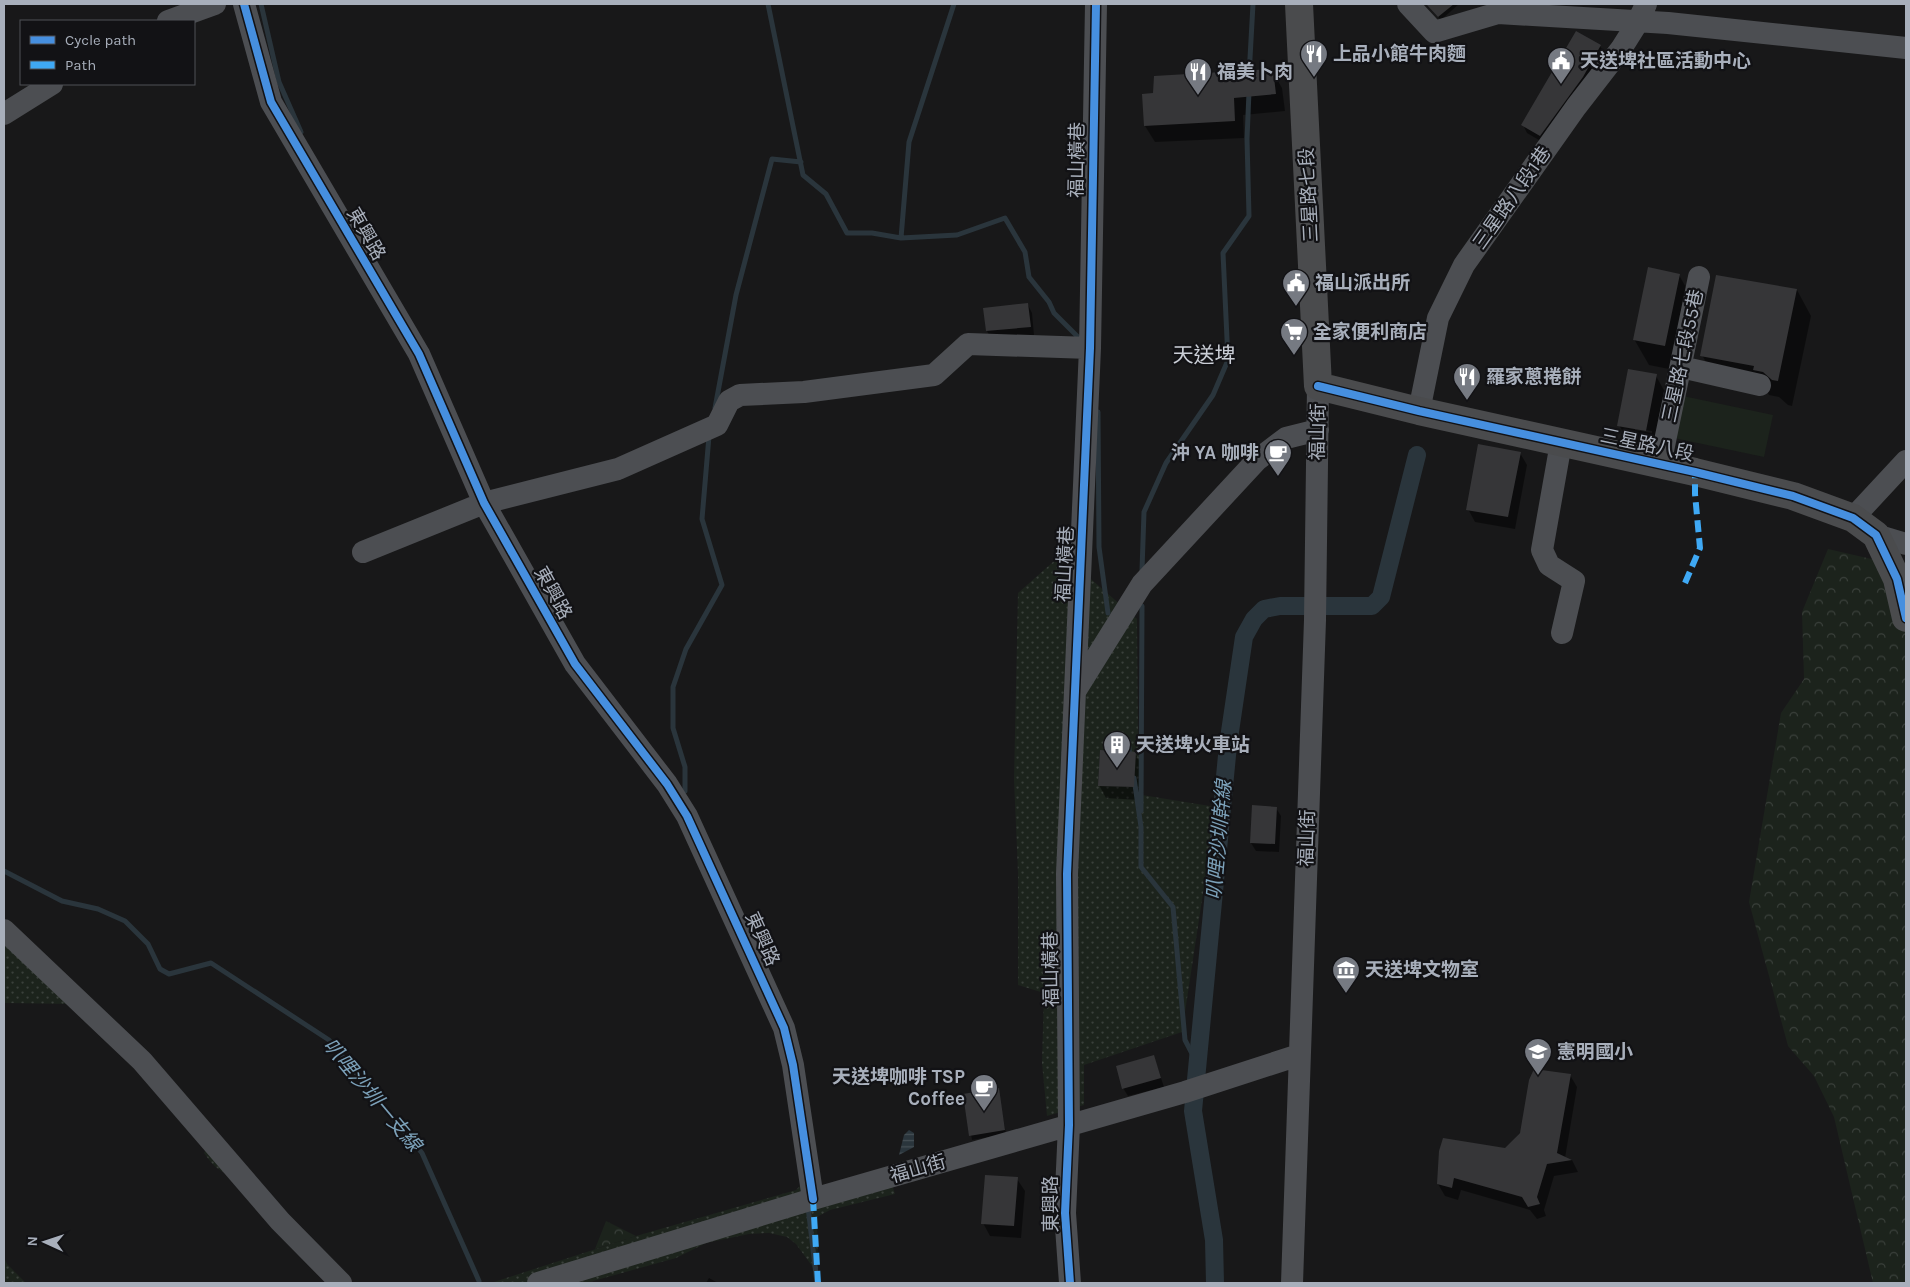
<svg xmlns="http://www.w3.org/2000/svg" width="1910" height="1287" font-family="Karla,'Noto Sans TC',sans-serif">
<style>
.grass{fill:url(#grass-dots);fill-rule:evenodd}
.forest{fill:url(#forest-crowns)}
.pitch{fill:#1c231c}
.water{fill:url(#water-rules)}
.shadow{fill:#0007;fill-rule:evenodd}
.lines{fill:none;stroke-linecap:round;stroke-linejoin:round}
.stream{stroke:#2a353c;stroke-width:5}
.canal{stroke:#2a353c;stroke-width:18}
.building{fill:#363638}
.minor{stroke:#4c4e52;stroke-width:22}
.major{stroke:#4a4b4d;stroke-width:28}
.quiet{stroke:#3fa9f5;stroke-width:6;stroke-dasharray:12 6;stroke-linecap:butt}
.cycleway-casing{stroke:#121215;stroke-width:11}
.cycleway{stroke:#468fdf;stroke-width:8}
.labels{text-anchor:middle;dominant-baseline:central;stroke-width:4.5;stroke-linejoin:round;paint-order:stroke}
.poi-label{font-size:19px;font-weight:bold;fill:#a8afbb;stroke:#121215;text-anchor:start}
.street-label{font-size:19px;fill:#a8afbb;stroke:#121215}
.water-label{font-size:20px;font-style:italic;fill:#7ca1b9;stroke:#121215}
.quarter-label{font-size:21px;fill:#caced6;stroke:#121215}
</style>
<defs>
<pattern id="grass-dots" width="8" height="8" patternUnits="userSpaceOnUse" patternTransform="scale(1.25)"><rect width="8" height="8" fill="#1c231c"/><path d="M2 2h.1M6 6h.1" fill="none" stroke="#3a403b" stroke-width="1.8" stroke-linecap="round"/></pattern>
<pattern id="forest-crowns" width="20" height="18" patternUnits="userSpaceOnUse" patternTransform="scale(1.25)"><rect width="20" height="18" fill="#1c231c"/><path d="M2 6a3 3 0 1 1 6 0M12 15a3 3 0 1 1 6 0" fill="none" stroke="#3a403b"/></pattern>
<pattern id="water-rules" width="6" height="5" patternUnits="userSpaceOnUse" patternTransform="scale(1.25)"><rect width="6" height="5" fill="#2a353c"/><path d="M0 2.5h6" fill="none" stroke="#465056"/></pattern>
</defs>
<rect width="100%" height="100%" fill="#181819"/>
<path class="grass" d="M1062,554L1137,619L1138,742L1142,795L1216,807L1182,1032L1084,1065V1105L1047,1116L1042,1063L1044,993L1018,985V873L1014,780L1018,593ZM1100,750L1135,752L1134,787L1098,785Z
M4,924L169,1079L184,1095L212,1134L349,1283H330L229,1175C217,1170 211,1163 204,1153L207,1147L138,1066L70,1004L4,1003Z
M887,1169L895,1194L830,1210L817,1217L818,1283L812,1266L796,1244L787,1237L769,1233L749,1234L706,1243L676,1258L586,1283H491L636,1236L796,1190L800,1186L819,1187Z
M4,1257L7,1264L26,1283H4Z"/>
<path class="forest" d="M1828,549L1906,567V1283H1873L1834,1117L1814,1076L1788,1046L1749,902L1781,713L1804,679L1802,612Z
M606,1221L636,1236L595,1249Z"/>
<path class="pitch" d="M1683,396L1773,415L1764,457L1674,438Z"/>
<path class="water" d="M909,1130L914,1133V1147L899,1155L904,1135Z"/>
<path class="shadow" d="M1426,4H1459L1441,20Z
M1600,46L1605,54L1544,143L1527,133L1523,125Z
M1272,71L1282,88L1285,111L1243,115L1244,138L1155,142L1145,126L1155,94Z
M1679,275L1693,300L1679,371L1649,365L1634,339Z
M1797,290L1811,316L1792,406L1788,405L1779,397L1769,395L1766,390L1716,380L1702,355Z
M1028,305L1032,313L1034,335L991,339L987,331Z
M1656,376L1670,401L1660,456L1633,450L1619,425ZM1635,428L1652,431V433L1635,430Z
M1520,453L1527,465L1515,529L1475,522L1468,509Z
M1135,753L1142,766L1140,800L1106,798L1099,785Z
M1276,808L1281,816L1279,852L1256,851L1251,843Z
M1154,1057L1164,1087L1128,1096L1123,1088Z
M1570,1075L1577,1087L1565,1158L1572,1160L1578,1172L1554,1176L1544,1210L1546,1216L1537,1219L1530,1210L1461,1190L1458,1200L1445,1196L1438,1184L1505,1150Z
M998,1090L1006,1134L972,1140L964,1095Z
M1017,1179L1025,1191L1021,1238L990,1236L983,1223Z
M709,1278L718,1283H706Z"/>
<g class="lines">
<path class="stream" d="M261,4L279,82L301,132
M768,4L803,175L826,194L847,233H872L901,238
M954,4L909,142L901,238L957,235L1005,218L1025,252L1029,277L1049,302L1054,313L1082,341
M1249,76L1253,4
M715,408L736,295L772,159L801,162
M1098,412L1099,547L1108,613
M1142,570L1144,512L1166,463L1213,395L1228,360L1223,253L1249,216L1247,139L1249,92
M1128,740L1130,757
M1134,778L1141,827V867L1173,907L1185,1040L1198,1065
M685,791V767L673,728V687L686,649L722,585L702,519L709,436
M1141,811L1142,606
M4,871L62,901L98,909L125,921L148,944L160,969L169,974L211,963L329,1040L422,1153L479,1281
M808,1207L817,1283"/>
<path class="canal" d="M1215,1283L1214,1240L1193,1111L1228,745L1244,637L1254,619L1264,609L1280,606H1372L1381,597L1417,455"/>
</g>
<path class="building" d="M1426,4H1454L1438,17Z
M1576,31L1601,45L1583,77L1540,136L1521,125Z
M1273,69L1276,94L1234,98L1235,121L1144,126L1142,94L1153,93L1154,76Z
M1648,267L1680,274L1665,346L1633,340Z
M1716,275L1797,289L1778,381L1772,380L1763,372L1753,370L1754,366L1700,356Z
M1028,303L1031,327L986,331L983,308Z
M1628,369L1657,374L1646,431L1617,426Z
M1478,444L1521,452L1508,517L1466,510Z
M1100,750L1136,752L1134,787L1098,786Z
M1252,805L1277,807L1275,844L1250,843Z
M1154,1055L1161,1078L1122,1089L1116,1066Z
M1534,1069L1571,1074L1557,1153L1572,1160L1547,1164L1537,1197L1540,1204L1528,1207L1522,1197L1454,1178L1452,1188L1437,1184L1439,1151L1443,1138L1505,1148L1520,1133L1529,1080Z
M999,1088L1005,1130L969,1136L963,1094Z
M985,1175L1018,1177L1014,1226L981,1224Z"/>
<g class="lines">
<path class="minor" d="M244,4L271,102L419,354L484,503L575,664L667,784L687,816L784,1028L793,1065L813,1199
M1408,4L1434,32L1498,13L1668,23L1906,48
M168,21L215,4
M4,114L52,84
M1681,367L1760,385
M1419,411L1438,318L1464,265L1576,107L1621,49L1638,22L1646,4
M1561,443L1542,550L1549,565L1574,581L1562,633
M1660,465L1699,277
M1853,518L1906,461
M1876,535L1906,544
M363,552L484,503L618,469L717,425L729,401L740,395L804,392L934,375L968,344L1090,348
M1076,690L1142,584L1257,460L1286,438L1318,430
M4,930L142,1061L280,1221L341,1283
M538,1283L813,1199L1185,1092L1299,1055
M1070,1283L1065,1213L1069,1125L1067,874L1090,348L1096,4
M1292,1283L1315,620L1318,386"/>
<path class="major" d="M1299,4L1318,386L1419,411L1695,472L1793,496L1853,518L1876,535L1897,579L1906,618"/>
<path class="quiet" d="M1685,583L1700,548L1695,494V472
M813,1199L818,1283"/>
<defs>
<path id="cycleway" d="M244,4L271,102L419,354L484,503L575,664L667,784L687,816L784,1028L793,1065L813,1199
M1318,386L1419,411L1695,472L1793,496L1853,518L1876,535L1897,579L1906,618
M1070,1283L1065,1213L1069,1125L1067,874L1090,348L1096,4"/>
</defs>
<use href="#cycleway" class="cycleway-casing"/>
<use href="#cycleway" class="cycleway"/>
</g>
<defs>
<symbol id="restaurant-pin" viewBox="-11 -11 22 30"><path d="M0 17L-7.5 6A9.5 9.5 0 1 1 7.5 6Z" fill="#767a82" stroke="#121215"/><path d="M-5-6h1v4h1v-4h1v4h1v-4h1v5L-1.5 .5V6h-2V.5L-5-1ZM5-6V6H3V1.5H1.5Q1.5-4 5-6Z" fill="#fff"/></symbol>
<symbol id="civic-pin" viewBox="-11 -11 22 30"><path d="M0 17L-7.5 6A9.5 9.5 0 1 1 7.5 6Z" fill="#767a82" stroke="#121215"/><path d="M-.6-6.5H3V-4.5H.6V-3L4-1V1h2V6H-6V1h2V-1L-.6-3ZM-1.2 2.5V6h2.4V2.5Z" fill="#fff"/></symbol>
<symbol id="supermarket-pin" viewBox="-11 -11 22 30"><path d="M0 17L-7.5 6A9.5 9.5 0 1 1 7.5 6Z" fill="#767a82" stroke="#121215"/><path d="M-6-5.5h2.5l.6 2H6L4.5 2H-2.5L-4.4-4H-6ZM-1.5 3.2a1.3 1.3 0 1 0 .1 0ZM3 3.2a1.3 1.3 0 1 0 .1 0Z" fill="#fff"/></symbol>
<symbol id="cafe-pin" viewBox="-11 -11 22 30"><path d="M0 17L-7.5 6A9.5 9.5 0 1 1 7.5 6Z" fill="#767a82" stroke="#121215"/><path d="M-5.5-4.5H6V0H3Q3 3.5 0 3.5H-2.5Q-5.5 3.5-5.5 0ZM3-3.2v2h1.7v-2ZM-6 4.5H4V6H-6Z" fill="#fff"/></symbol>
<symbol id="building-pin" viewBox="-11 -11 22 30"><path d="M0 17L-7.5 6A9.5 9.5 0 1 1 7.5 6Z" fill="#767a82" stroke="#121215"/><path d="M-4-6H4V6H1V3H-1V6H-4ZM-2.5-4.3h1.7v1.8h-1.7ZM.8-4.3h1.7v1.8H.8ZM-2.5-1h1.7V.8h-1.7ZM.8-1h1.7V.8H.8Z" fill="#fff"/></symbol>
<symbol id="museum-pin" viewBox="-11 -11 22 30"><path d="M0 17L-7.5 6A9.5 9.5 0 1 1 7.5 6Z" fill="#767a82" stroke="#121215"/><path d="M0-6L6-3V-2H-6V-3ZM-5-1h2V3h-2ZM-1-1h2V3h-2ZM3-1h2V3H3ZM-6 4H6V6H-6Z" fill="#fff"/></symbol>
<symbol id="school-pin" viewBox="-11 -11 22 30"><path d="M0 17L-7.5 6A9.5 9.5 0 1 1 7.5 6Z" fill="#767a82" stroke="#121215"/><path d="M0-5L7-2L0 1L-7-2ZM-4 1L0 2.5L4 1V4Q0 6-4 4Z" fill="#fff"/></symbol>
</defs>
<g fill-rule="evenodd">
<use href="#restaurant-pin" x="1298" y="38" width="32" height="43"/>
<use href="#civic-pin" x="1545" y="45" width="32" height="43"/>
<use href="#restaurant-pin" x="1182" y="56" width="32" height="43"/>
<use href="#civic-pin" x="1280" y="267" width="32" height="43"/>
<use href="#supermarket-pin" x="1278" y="316" width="32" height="43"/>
<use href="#restaurant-pin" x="1451" y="361" width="32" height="43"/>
<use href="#cafe-pin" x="1262" y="437" width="32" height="43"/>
<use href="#building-pin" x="1101" y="729" width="32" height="43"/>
<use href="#museum-pin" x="1330" y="954" width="32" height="43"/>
<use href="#school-pin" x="1522" y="1036" width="32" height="43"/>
<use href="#cafe-pin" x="968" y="1072" width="32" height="43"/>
</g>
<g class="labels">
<g class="poi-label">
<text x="1333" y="54">上品小館牛肉麵</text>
<text x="1580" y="61">天送埤社區活動中心</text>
<text x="1217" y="72">福美卜肉</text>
<text x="1315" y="283">福山派出所</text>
<text x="1313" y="332">全家便利商店</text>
<text x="1486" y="377">羅家蔥捲餅</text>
<text x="1259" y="453" text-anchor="end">沖 YA 咖啡</text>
<text x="1136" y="745">天送埤火車站</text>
<text x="1365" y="970">天送埤文物室</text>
<text x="1557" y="1052">憲明國小</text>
<text x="965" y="1077" text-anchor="end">天送埤咖啡 TSP<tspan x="965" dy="22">Coffee</tspan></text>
</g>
<g class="street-label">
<text transform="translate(1077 160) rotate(-89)">福山橫巷</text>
<text transform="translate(1309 195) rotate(-93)">三星路七段</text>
<text transform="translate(1512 198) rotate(-55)">三星路八段1巷</text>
<text transform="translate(366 234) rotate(60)">東興路</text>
<text transform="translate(1683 356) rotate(-78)">三星路七段55巷</text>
<text transform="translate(1318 432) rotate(-89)">福山街</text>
<text transform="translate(1647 445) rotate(12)">三星路八段</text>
<text transform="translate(1065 564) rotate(-87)">福山橫巷</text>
<text transform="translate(553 593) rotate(61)">東興路</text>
<text transform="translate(1307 838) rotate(-88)">福山街</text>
<text transform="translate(762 939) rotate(66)">東興路</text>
<text transform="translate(1051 969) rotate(-91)">福山橫巷</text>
<text transform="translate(918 1169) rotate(-16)">福山街</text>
<text transform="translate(1051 1204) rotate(-90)">東興路</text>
</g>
<g class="water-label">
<text transform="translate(1219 840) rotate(-85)">叭哩沙圳幹線</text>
<text transform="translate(372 1095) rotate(50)">叭哩沙圳一支線</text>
</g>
<g class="quarter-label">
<text x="1204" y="355">天送埤</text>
</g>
</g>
<rect width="1910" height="1287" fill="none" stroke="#a8afbb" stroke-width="10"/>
<rect x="20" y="20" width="175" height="65" fill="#121215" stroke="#4e5157"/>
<rect x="30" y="36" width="25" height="8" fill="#468fdf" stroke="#4e5157"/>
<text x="65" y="45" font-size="15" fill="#a8afbb">Cycle path</text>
<rect x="30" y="61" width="25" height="8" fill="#3fa9f5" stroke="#4e5157"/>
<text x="65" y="70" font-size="15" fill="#a8afbb">Path</text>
<g transform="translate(45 1242) rotate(273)" stroke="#121215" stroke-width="4" paint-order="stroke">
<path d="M0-4L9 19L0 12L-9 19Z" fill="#a8afbb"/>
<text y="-8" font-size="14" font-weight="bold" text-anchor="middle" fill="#a8afbb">N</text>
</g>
</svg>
